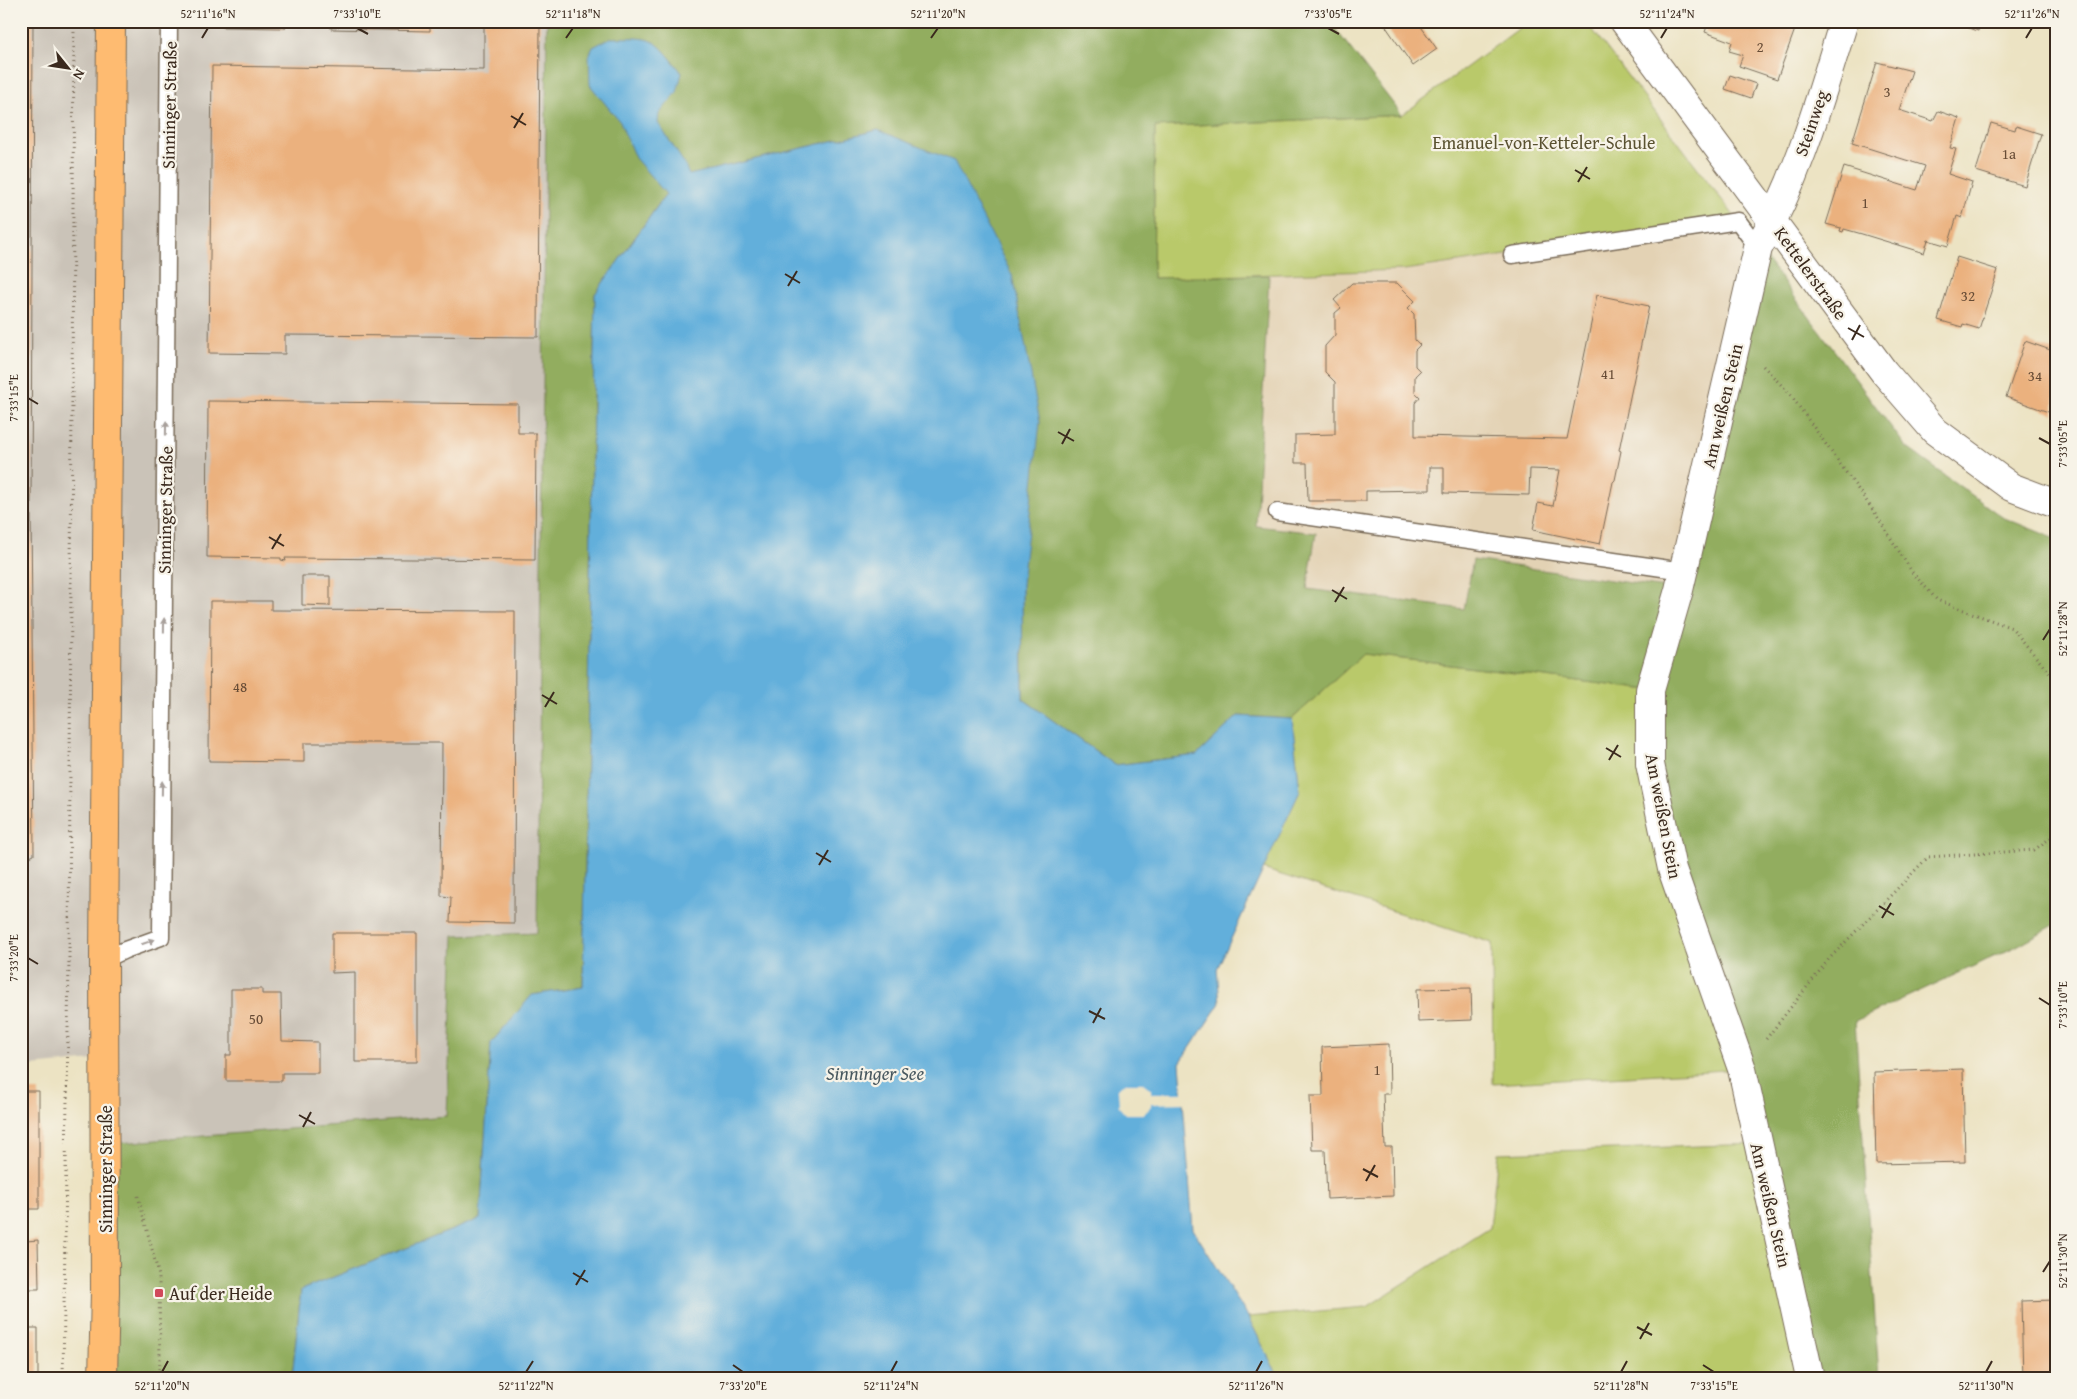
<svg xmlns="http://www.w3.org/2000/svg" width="2077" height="1399" font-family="'Gentium Book Plus',serif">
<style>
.built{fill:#e3d2b4}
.industrial{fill:#cac3b8}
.green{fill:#b9c96b;stroke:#7a7a44}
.forest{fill:#92ad5f;stroke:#666c3e}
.water{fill:#62afdb;stroke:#4e6c7c}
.pier{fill:#ece3c3}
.building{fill:#ebb17e}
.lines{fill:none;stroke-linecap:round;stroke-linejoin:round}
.lane-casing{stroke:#796b58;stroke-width:19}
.street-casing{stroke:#796b58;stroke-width:30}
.primary-casing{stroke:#796b58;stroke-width:30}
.path{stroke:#796b58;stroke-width:3;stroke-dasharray:1 4;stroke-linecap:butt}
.lane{stroke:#fff;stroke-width:16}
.street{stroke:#fff;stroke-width:28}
.primary{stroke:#febb71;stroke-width:28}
.oneway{fill:#a79f9a}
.ticks{fill:none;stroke:#3b2a1e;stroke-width:2}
.poi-dot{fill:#d1495b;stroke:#f7f3e8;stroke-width:2}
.labels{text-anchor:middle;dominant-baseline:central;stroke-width:4.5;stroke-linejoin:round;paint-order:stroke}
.number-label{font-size:15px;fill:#674c36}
.street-label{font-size:18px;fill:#3b2a1e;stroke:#f7f3e8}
.park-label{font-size:18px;fill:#5a5231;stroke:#f7f3e8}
.poi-label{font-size:18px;fill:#3b2a1e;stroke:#f7f3e8;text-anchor:start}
.water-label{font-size:19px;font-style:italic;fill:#495960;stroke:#f7f3e8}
.neatline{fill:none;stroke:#3b2a1e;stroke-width:2}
.ticks-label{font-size:12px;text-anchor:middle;fill:#3b2a1e}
</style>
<rect width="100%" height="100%" fill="#f7f3e8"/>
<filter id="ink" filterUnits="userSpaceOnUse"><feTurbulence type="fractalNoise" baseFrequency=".02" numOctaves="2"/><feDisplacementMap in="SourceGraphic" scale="10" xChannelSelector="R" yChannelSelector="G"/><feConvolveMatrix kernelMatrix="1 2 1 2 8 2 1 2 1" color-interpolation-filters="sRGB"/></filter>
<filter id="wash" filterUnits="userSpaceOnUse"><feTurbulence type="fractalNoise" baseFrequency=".0096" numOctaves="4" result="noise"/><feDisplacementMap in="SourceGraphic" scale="20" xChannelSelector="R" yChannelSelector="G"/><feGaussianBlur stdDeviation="1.12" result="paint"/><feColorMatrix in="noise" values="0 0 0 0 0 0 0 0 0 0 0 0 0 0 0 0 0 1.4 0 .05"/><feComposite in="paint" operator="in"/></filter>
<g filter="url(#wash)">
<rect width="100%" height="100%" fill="#ece3c3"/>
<path class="built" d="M1529,21H1586L1758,248L1679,590L1473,560L1464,610L1307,589L1256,526L1269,276L1153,278L1155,127L1402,115Z"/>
<path class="industrial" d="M21,21H547L537,933L454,937L447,1116L108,1144L105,1059L21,1067Z"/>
<path class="green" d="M1529,21H1586L1738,221L1404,270L1153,278L1155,127L1402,115Z
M1363,654L1650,690L1742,1069L1493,1084L1492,943L1263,869L1300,791L1292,719Z
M1758,1144L1810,1378H1279L1248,1317L1367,1307L1490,1228L1498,1153Z"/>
<path class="forest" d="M547,21H1329L1402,115L1155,127L1153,278L1269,275L1256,526L1316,533L1307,589L1464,609L1473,560L1679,590L1758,248L1906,447L2002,517L2056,539V924L2015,947L1855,1021L1879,1378H1810L1748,1102L1672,869L1650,690L1363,654L1292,719L1238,716L1197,755L1115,765L1023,699L1022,585L878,130L677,178L595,294L583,987L532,995L491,1043L480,1219L301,1290L292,1378H104L108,1144L447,1116L454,936L537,933Z"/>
<path class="water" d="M610,38C656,37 654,37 682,73L677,92L659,114L658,123L684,163L689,175L878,130L954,161L1012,275L1040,422L1022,585L1023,699L1115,765L1197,755L1238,716L1292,719L1300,791L1217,969L1220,1003L1180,1063L1193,1229L1248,1317L1279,1378H292L301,1290L480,1219L491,1043L532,995L583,987L595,294L666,194L635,158L620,122L590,85L589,56L593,47Z"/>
<path class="pier" d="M1125,1083H1143L1151,1089V1093H1185V1103L1151,1104V1107L1144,1114H1125L1119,1107L1118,1089Z"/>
<g id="blocks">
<path class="building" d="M21,21H33L31,511L34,855L21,861Z
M224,21H278V25H286L285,28L223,27Z
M332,21H430V31L331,29Z
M484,21H540L538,337L285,335V354L209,353L212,66L484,70Z
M1382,21H1417L1437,49L1413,66Z
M1709,21H1798L1777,79L1739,66L1743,55L1729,51L1732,42L1705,32Z
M1949,21H1981L1978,31Z
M1877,62L1912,71L1899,110L1933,121L1938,111L1959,118L1950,148L1956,149L1948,174L1972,182L1962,218L1957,216L1948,246L1928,240L1924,253L1862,234L1844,229L1843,232L1840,231L1841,228L1826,224L1844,167L1917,190L1925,166L1852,143Z
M1730,75L1756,84L1751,98L1725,89Z
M1991,123L2015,130L2016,126L2041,134L2025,186L1976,171Z
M1957,257L1998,270L1979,329L1963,324L1962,327L1938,320Z
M1352,283H1397L1415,301L1408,308L1414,314L1415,340L1420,345L1415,350V366L1420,371L1415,376V392L1420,397L1415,403V436L1567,439L1597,295L1649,306L1619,450L1621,451L1615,480L1613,482L1600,544L1533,530L1538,503L1553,506L1560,470L1530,469L1529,495L1444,493V467H1430V490L1366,491V501H1308L1307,463H1295V435L1335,434V382L1325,372V346L1335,335V313L1341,308L1334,300Z
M2025,341L2056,352L2054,414L2006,397Z
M208,401L518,404V433H536L535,560L285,558L286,561L281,560V558L207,557Z
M302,576H330V606L302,605Z
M210,601H271V610L515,611L514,923L450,922L451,897L441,896L442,743H304V762L209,761Z
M332,933H417V1062H355V972L332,973Z
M1471,988L1472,1020L1418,1022L1417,989Z
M231,989H262V994H281L282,1041L318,1042V1073H282V1081H226V1055H231Z
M1389,1044L1390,1094H1383L1385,1147H1392L1393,1196L1327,1199L1325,1150H1312L1310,1096H1323L1322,1047Z
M1963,1069L1965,1162L1876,1164L1874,1072Z
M21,1091H39V1209H21Z
M21,1228H25L26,1241L38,1240L39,1289H21Z
M2056,1300V1378H2023L2021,1301Z
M21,1328H38V1378H21Z"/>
</g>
</g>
<g filter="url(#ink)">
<use href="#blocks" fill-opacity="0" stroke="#796b58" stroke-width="1"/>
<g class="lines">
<defs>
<path id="lane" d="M1512,255L1738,221L1758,248
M1277,512L1683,571
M104,960L125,950L161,937L169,21"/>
<path id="street" d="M1624,21L1884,372L1935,431L2011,487L2056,504
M1810,1378L1742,1069L1672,869L1650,764V690L1679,590L1758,248C1799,177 1820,98 1844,21"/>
<path id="primary" d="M103,1378L105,1291L104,960L111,21"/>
</defs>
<use href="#lane" class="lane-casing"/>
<use href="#street" class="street-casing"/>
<use href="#primary" class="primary-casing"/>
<path class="path" d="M1763,366L1790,394L1875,513L1912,572L1937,600L2012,628L2056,681
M1766,1039L1829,959L1928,857L2034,850L2056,834
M138,1196L159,1276L160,1363L157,1378
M63,1378L69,958L74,21"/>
<use href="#lane" class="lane"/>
<use href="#street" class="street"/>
<use href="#primary" class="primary"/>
</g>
<defs><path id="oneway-solid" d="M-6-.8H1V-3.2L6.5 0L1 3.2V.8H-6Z" transform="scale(1.25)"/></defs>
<g class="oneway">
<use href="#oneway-solid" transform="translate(166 428) rotate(-89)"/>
<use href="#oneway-solid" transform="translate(164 625) rotate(-89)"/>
<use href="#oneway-solid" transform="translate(162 788) rotate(-89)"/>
<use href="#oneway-solid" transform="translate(148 942) rotate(-19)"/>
</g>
</g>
<path class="ticks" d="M357,28L368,34M1328,28L1339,34M202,38L208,28M566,38L573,28M931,38L938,28M1661,38L1667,28M2026,38L2032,28M511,116L526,125M514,128L523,113M1575,170L1590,179M1578,182L1587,167M785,274L800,283M788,286L797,271M1848,328L1864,337M1852,340L1860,325M28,398L38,404M1058,432L1074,441M2039,438L2050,444M1062,444L1070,429M269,537L284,546M272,549L281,534M1332,590L1347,599M1335,602L1344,587M2043,640L2050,629M542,695L557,704M545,707L554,692M1606,748L1621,757M1609,760L1618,745M816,853L831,862M819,865L828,850M1879,906L1894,915M1882,918L1891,903M28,958L38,964M2039,998L2050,1005M1089,1011L1105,1019M1093,1023L1101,1008M299,1115L315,1124M303,1127L311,1112M1363,1169L1378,1177M1366,1181L1375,1165M2043,1272L2050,1261M573,1273L588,1282M576,1285L585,1270M1637,1327L1652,1335M1640,1339L1649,1323M733,1365L743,1372M1703,1365L1714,1372M162,1372L168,1361M526,1372L533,1361M891,1372L897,1361M1256,1372L1262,1361M1621,1372L1627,1361M1986,1372L1992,1361"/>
<rect class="poi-dot" x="154" y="1288" width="10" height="10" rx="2.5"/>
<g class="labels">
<g class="number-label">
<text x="1760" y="46">2</text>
<text x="1887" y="91">3</text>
<text x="2009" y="153">1a</text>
<text x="1865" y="202">1</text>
<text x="1968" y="295">32</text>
<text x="1608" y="373">41</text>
<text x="2035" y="375">34</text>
<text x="240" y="686">48</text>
<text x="256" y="1018">50</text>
<text x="1377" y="1069">1</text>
</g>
<g class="street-label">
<text transform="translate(169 105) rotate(-89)">Sinninger Straße</text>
<text transform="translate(1811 123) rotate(-71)">Steinweg</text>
<text transform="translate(1811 273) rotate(54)">Kettelerstraße</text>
<text transform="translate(1722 406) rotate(-77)">Am weißen Stein</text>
<text transform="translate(165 510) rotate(-89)">Sinninger Straße</text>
<text transform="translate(1664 816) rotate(79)">Am weißen Stein</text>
<text transform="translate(105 1169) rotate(-90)">Sinninger Straße</text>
<text transform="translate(1771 1205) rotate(77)">Am weißen Stein</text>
</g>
<g class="park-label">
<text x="1544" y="142">Emanuel-von-Ketteler-Schule</text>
</g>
<g class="poi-label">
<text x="169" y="1293">Auf der Heide</text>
</g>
<g class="water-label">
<text x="875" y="1073">Sinninger See</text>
</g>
</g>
<rect width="2077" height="1399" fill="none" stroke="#f7f3e8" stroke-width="55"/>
<g transform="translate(68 68) rotate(120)" stroke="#f7f3e8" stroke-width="4" paint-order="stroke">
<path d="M0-4L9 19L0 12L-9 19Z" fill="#3b2a1e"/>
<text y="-8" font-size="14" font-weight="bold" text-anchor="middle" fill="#3b2a1e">N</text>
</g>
<rect x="28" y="28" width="2022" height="1344" class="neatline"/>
<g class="ticks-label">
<text x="208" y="18">52°11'16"N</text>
<text x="357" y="18">7°33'10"E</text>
<text x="573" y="18">52°11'18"N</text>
<text x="938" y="18">52°11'20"N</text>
<text x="1328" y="18">7°33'05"E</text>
<text x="1667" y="18">52°11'24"N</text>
<text x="2032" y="18">52°11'26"N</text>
<text transform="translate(14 398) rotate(-90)" y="4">7°33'15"E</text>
<text transform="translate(2063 444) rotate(-90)" y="4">7°33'05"E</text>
<text transform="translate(2063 629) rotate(-90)" y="4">52°11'28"N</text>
<text transform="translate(14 958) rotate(-90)" y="4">7°33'20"E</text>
<text transform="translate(2063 1005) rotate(-90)" y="4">7°33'10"E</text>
<text transform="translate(2063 1261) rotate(-90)" y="4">52°11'30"N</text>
<text x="162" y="1390">52°11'20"N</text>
<text x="526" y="1390">52°11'22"N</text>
<text x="743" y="1390">7°33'20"E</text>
<text x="891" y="1390">52°11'24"N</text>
<text x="1256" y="1390">52°11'26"N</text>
<text x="1621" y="1390">52°11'28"N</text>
<text x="1714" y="1390">7°33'15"E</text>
<text x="1986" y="1390">52°11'30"N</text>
</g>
</svg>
